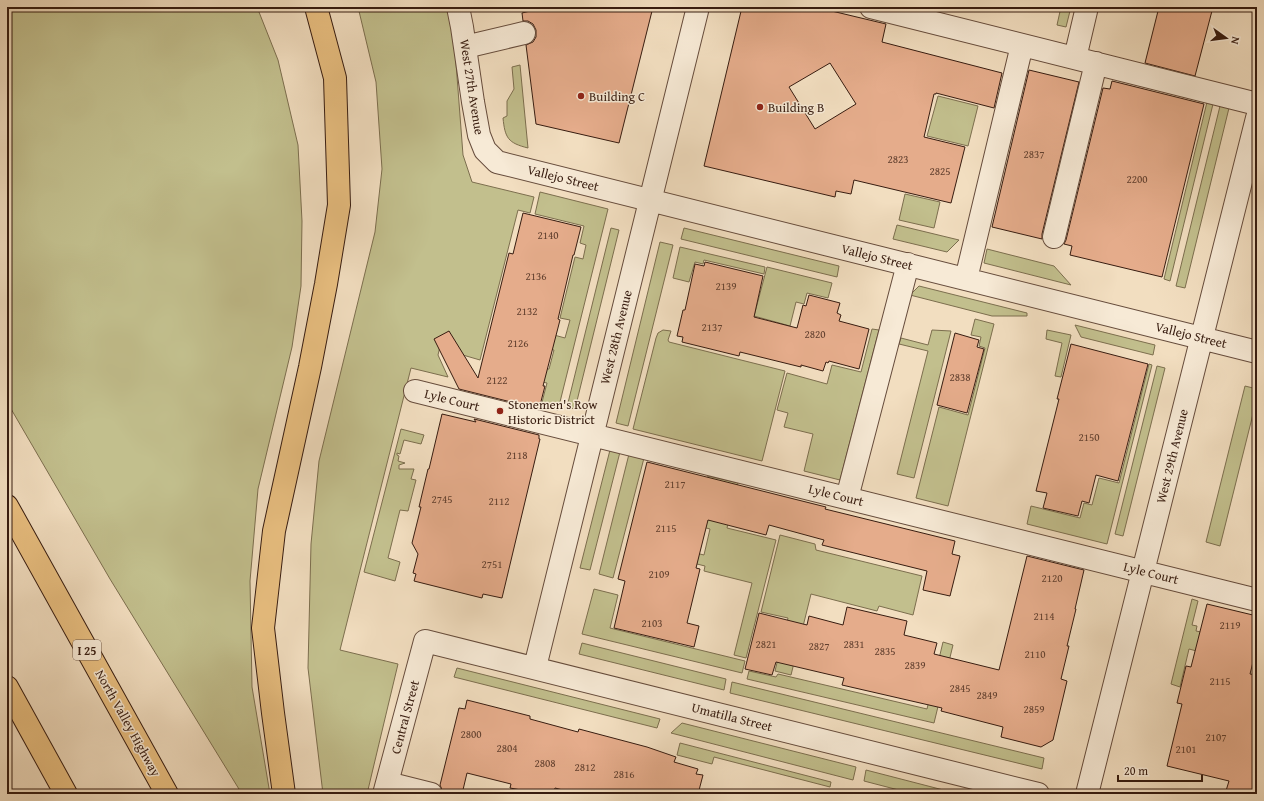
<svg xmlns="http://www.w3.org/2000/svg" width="1264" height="801" font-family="'Gentium Book Plus',serif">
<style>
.green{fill:#c2bf8d;stroke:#7c6e4e}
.building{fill:#e5ac8b;stroke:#371c10;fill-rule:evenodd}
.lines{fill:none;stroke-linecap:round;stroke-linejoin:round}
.minor-casing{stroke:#664c3c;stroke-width:24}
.highway-casing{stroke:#371c10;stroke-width:24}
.minor{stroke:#f7ead6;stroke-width:22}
.highway{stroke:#e9bf80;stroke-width:22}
.poi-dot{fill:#8f2418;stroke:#f7ead6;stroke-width:1.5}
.labels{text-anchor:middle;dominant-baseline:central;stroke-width:3;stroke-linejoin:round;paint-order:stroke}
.number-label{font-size:11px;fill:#62402f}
.shield{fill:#f7ead6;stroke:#715a4b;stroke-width:1}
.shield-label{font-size:12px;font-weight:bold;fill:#371c10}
.street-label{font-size:13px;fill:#371c10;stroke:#f7ead6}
.poi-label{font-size:13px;fill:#371c10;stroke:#f7ead6;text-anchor:start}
</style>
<rect width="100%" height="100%" fill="#f2dec0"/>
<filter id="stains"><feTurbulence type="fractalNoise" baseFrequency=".005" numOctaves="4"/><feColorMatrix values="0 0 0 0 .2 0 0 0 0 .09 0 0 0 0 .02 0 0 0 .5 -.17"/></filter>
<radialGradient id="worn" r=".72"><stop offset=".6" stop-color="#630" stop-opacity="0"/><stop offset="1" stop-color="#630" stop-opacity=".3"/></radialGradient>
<path class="green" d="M7,7H257L278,60L298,145L302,221L301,286L292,347L258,489L250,581L252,687L270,794H242L110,579L7,402Z
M358,7H447L454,37L463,155L472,182L534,197L530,213L518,210L480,360L456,353L441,342L438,355L448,377L411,368L340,650L398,664L367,794H323L308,668L311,544L319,461L375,232L382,169L376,82Z
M1061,7H1071L1066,27L1057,25Z
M520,65L528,148C508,143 505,138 503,118L507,116V101L514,89L512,67Z
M938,96L978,106L968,146L927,136Z
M1207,102L1213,104L1170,281L1164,279Z
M1220,106L1229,108L1185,288L1176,286Z
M540,192L608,209L558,410L541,406L547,383L542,382L546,369H549L554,350L550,349L554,335L565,338L570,320L560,318L575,257L583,259L586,245L580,243L584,226L535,214Z
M905,194L940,202L934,228L899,220Z
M897,225L959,240L947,252L893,239Z
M611,228L619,230L575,409L567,407Z
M684,228L839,266L837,277L681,239Z
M660,242L673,245L628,426L616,423Z
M680,247L765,267L764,274L704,260L703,264L695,262L689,282L673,278Z
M987,249L1054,266L1071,285L984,263Z
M767,267L832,283L828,298L807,293L804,304L796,302L790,326L754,316Z
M919,286L1027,313V316H992L910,295Z
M975,319L994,324L948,506L916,498L939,407L968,415L985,348L979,346L981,337L971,335Z
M1075,325L1155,345L1153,355L1081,337Z
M872,329L879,330L840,480L804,471L813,434L784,427L788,413L777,410L787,373L827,384L832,365L861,372Z
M663,330L671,331L668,340L669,342L785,371L762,461L633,429L656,338L658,333Z
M932,330L951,331L914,478L897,474L928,351L899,344L901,338L928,345Z
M1047,330L1071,335L1061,377L1055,376L1062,343L1046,339Z
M1149,364L1152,365L1107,544L1027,524L1031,506L1080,518L1084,503L1092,505L1099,478L1119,483Z
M1157,366L1165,368L1123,536L1115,534Z
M1245,386L1257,389V415L1253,414L1220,546L1206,542Z
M401,429L424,435L421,444L404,440L400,454L397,453V455L399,456L398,461L405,463L399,465V469H414L411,479L416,480L408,511L400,510L388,558L400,562L395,581L364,572Z
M610,450L620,452L590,570L580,568Z
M629,454L644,458L613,578L599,574Z
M708,476L738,483L727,528L776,540L746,658L734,655L752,583L704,571L705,566L685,561L688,551L704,555L710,529L695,525Z
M780,535L815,544L816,550L922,576L913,615L879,606L877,611L811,594L791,675L775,671L788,618L761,612Z
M594,589L618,595L610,628L745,661L742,673L582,634Z
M1192,599L1198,601L1192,625L1197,626L1196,631L1201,632L1208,654L1189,649L1180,687L1171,684Z
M943,642L953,645L934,723L747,679L749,671L776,677L778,674L927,709Z
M582,643L726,679L724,690L579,654Z
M457,668L660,719L657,728L454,677Z
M732,682L1044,758L1042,769L730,693Z
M682,723L856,767L853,780L671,733Z
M680,743L831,782L830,787L714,757L712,764L677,755Z
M866,770L955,793V794H914L864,781Z"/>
<path class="building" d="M529,7H653L619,143L536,124L526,45L533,42L536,37V30L533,24L528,21H523L522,13L530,11Z
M742,7H815L886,24L882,42L1002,73L994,108L936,93V94H934L924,137L965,147L951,203L854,180L851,194L836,191L835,197L704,166ZM830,63L856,104L815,129L789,87Z
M1159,7H1213L1195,76L1145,63Z
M1029,70L1079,82L1042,234V239L992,227Z
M1112,81L1204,104L1162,277L1070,255L1072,246L1064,244L1066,240L1103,88L1110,89Z
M523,213L581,227L574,255H573L558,319L560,320L543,386H545L539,409L459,389L434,339L449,331L478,378L509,253L513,254Z
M705,262L763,276L754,317L797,328L803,305L806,306L809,295L840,303L837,313L841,315L839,321L869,329L859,369L829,361L828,363L826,362L823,371L801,365V367L740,352L739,356L682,342L683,337L677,336L683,310H685L695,264L704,266Z
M955,333L979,340L977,347L984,349L967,413L937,405Z
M1071,344L1148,364L1118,481L1096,475L1089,503L1082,501L1078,516L1043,508L1047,493L1036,491L1059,399H1057Z
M442,414L476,422L474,419L539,435V439H540L502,598L483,594L482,598L414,581L416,574L413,573L418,554L412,543L421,507H419L428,469H429Z
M647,462L790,498L826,507L825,509L955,541L952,554L960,556L950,596L923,590L927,571L822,545L824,540L769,525L766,535L708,520L696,568L700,569L687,623L699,626L694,647L614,628L625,581L618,579Z
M1027,556L1084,570L1075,609H1076L1067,646H1069L1061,679L1067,681L1053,740L1041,747L1001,737L1003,727L941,711L942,708L842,685L844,678L776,662L772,675L745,669L759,613L807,625L809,616L843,625L847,607L907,621L904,635L937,643L934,654L999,670Z
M1207,604L1257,616V646L1250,674L1257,675V794H1225L1229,781L1167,766L1182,704L1177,703L1186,666L1191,667Z
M467,700L530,716V719L578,732L579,729L647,747L676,757L674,762L698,769L696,774L703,775L698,794H578L555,788L553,794H520L521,790L510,788L511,784L467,773L462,794H452L443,792L440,785L459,708L465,709Z"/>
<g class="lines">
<defs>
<path id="minor" d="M458,7L462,27L473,102L479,135L485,150L497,162L1257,352
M871,7L1257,104
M465,47L524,33
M1075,58L1087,7
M1054,237L1096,63
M966,279L1022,45
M415,391L1257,600
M847,498L908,264
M535,667L698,7
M387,783L431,794
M384,794L425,641L1038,794
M1087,794L1257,118"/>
<path id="highway" d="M7,506L167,794
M7,687L66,794
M284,794L273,713L263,628L274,531L310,367L326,284L339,205L335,78L316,7"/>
</defs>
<use href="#minor" class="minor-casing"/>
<use href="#highway" class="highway-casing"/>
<use href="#minor" class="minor"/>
<use href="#highway" class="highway"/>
</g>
<g class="poi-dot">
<circle cx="581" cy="96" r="4"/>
<circle cx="760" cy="107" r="4"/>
<circle cx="500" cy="411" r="4"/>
</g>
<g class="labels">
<g class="number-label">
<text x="1034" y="154">2837</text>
<text x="898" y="159">2823</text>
<text x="940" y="171">2825</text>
<text x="1137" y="179">2200</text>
<text x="548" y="235">2140</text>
<text x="536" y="276">2136</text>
<text x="726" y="286">2139</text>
<text x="527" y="311">2132</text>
<text x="712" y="327">2137</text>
<text x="815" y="334">2820</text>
<text x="518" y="343">2126</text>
<text x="960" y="377">2838</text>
<text x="497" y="380">2122</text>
<text x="1089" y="437">2150</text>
<text x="517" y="455">2118</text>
<text x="675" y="484">2117</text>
<text x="442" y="499">2745</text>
<text x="499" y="501">2112</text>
<text x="666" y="528">2115</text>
<text x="492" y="564">2751</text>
<text x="659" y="574">2109</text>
<text x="1052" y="578">2120</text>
<text x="1044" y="616">2114</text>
<text x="652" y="623">2103</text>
<text x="1230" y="625">2119</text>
<text x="766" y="644">2821</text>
<text x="854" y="644">2831</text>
<text x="819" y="646">2827</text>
<text x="885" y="651">2835</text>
<text x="1035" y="654">2110</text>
<text x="915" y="665">2839</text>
<text x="1220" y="681">2115</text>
<text x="960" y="688">2845</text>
<text x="987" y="695">2849</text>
<text x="1034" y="709">2859</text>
<text x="471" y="734">2800</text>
<text x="1216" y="737">2107</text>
<text x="507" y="748">2804</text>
<text x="1186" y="749">2101</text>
<text x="545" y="763">2808</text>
<text x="585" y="767">2812</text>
<text x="624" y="774">2816</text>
</g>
<rect class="shield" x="73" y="640" width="28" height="20" rx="3"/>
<g class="shield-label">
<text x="87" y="650">I 25</text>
</g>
<g class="street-label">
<text transform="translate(472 87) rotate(81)">West 27th Avenue</text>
<text transform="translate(563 178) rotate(14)">Vallejo Street</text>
<text transform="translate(877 257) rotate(14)">Vallejo Street</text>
<text transform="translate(1191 335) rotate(14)">Vallejo Street</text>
<text transform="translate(616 337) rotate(-76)">West 28th Avenue</text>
<text transform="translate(452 400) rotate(14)">Lyle Court</text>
<text transform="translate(1172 456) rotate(-76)">West 29th Avenue</text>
<text transform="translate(836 495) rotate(14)">Lyle Court</text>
<text transform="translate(1151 573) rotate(14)">Lyle Court</text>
<text transform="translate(405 717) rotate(-75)">Central Street</text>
<text transform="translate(732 717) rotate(14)">Umatilla Street</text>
<text transform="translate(128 723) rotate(61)">North Valley Highway</text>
</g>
<g class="poi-label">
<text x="589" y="96">Building C</text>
<text x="768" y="107">Building B</text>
<text x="508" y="404">Stonemen's Row<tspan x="508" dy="15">Historic District</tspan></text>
</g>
</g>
<rect width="1264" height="801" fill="none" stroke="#f2dec0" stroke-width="24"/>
<rect x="8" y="8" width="1248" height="785" fill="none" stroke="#371c10" stroke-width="2"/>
<rect x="12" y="12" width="1240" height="777" fill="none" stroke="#371c10"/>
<g transform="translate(1226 38) rotate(104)" stroke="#f7ead6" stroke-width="3" paint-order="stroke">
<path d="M0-3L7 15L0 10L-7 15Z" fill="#371c10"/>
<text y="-6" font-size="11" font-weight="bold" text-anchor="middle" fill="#371c10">N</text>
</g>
<path d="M1118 775v6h84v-6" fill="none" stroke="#371c10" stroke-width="2"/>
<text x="1124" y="775" font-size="12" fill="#371c10" stroke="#f7ead6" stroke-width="3" paint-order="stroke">20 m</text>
<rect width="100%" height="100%" filter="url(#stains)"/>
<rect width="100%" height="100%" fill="url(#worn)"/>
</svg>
